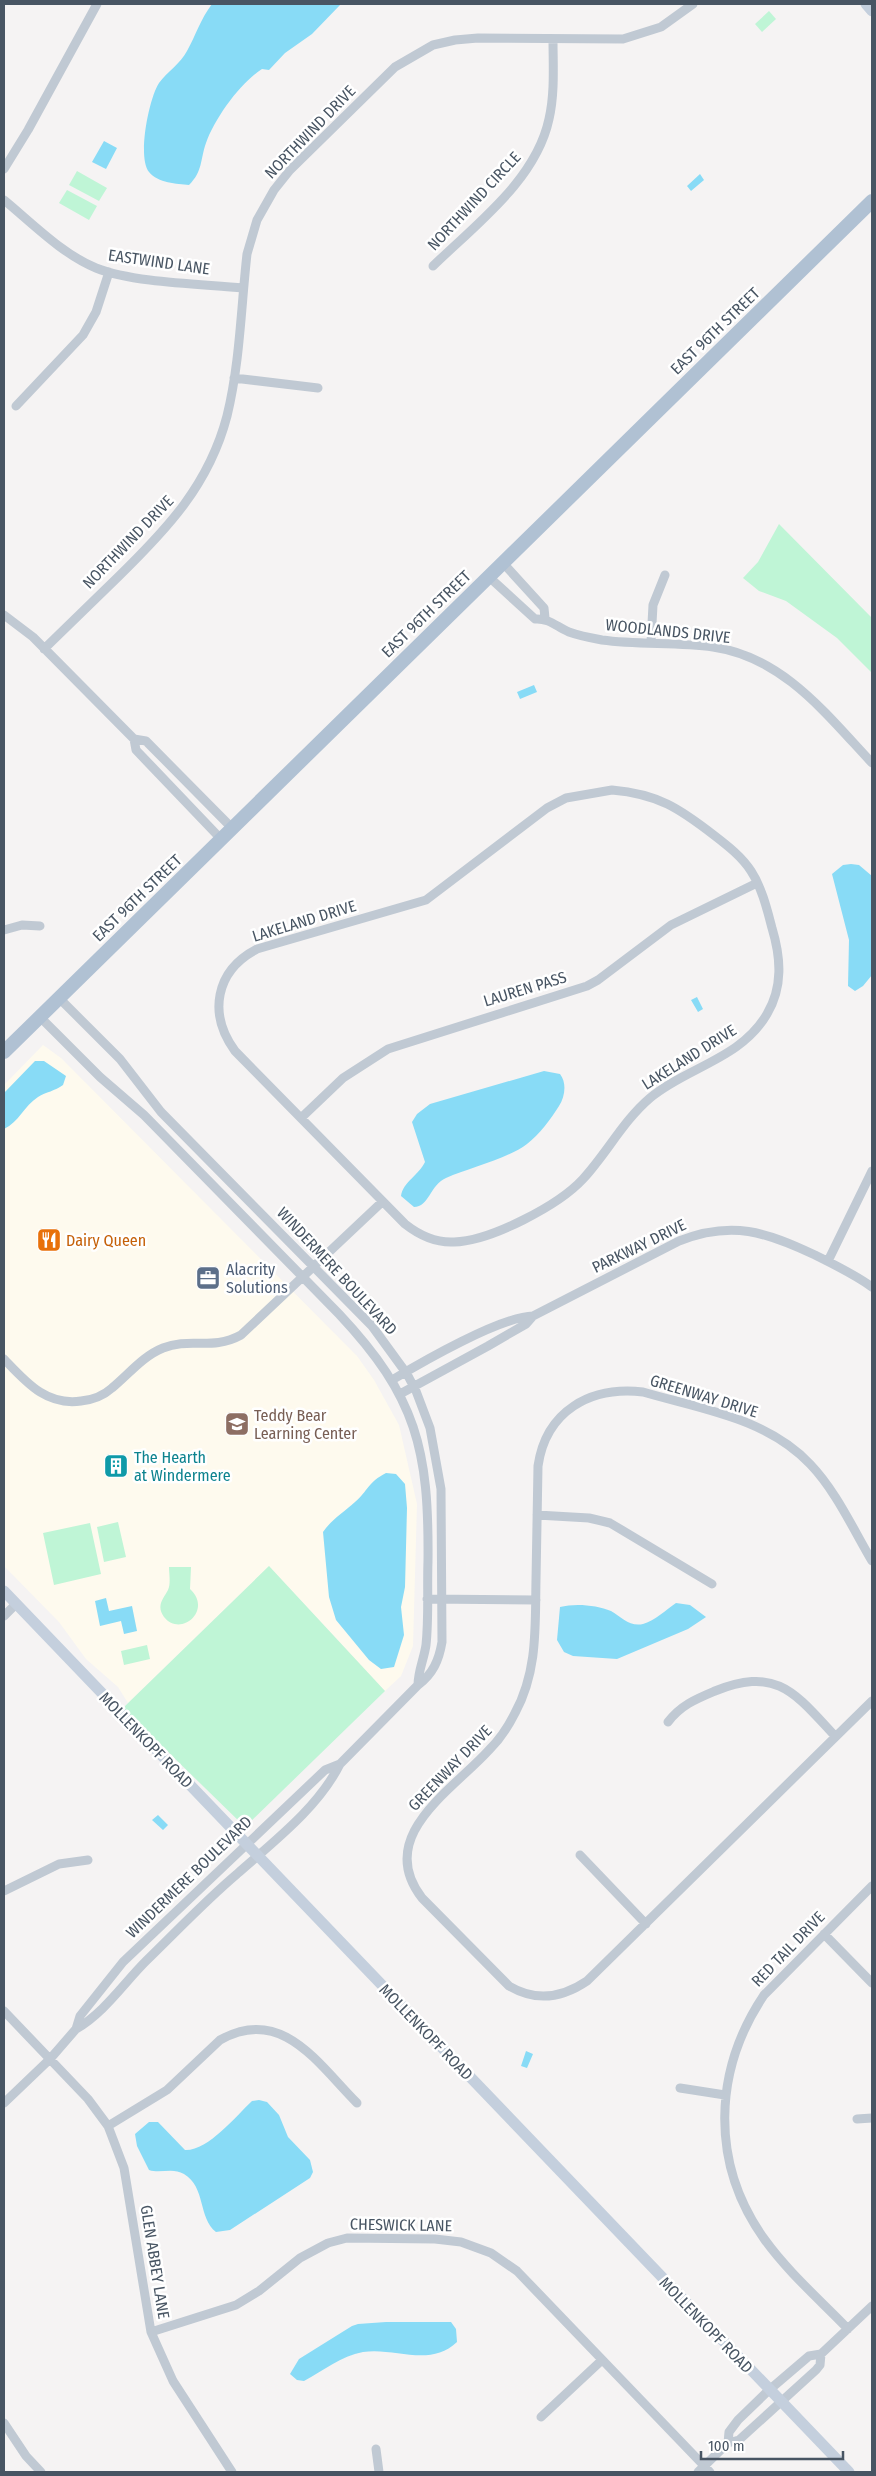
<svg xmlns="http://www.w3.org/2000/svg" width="876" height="2476" font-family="'Fira Sans Condensed',sans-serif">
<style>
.commercial{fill:#fefaee}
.green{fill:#bff5d6}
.water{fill:#88dbf6}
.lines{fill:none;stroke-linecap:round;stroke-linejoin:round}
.street{stroke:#c0c9d3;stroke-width:9}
.secondary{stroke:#c4cfdd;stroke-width:11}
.primary{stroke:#b0c1d3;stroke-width:14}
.labels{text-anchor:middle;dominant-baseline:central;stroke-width:5;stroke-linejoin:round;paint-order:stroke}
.street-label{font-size:16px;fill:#485563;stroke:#fff}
.food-label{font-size:16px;fill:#c56008;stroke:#fff;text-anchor:start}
.service-label{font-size:16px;fill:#4e5e75;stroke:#fff;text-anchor:start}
.education-label{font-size:16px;fill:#785e54;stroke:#fff;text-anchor:start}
.culture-label{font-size:16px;fill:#0d838f;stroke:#fff;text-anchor:start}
</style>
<rect width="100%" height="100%" fill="#f5f3f3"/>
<path class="commercial" d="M43,1045L61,1058L357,1356L374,1380L399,1425L417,1504L413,1646L401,1676L385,1691L269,1566L128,1703L118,1687L86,1659L59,1622L4,1566V1085Z"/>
<path class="green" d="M769,11L776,19L762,32L755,24Z
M77,171L107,188L99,201L69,185Z
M67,190L97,206L89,220L59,203Z
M779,524L872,618V673L837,638L786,601L759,591L743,578L758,562Z
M118,1522L126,1557L104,1562L97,1527Z
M90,1523L101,1574L54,1585L43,1533Z
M269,1566L385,1691L245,1827L123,1708Z
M169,1567H191L190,1589C213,1610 181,1638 164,1617C156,1606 163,1599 168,1590C171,1584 169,1573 169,1567Z
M147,1645L150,1659L124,1665L121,1651Z"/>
<path class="water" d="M212,4H341L312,34L285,53L269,70L262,69C240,83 215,118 206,143C200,160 203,171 189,185C177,184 158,183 149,172C137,158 149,98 159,83C167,72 181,63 187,51C196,35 200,20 212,4Z
M104,141L117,148L106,169L92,162Z
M700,174L704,180L691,191L687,186Z
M534,685L537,692L520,699L517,692Z
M851,864L859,865L872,876V975L863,986L855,991L848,986L849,940L832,874L843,865Z
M697,997L703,1009L698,1012L691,1000Z
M35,1061H44L66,1076L63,1085C55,1091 46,1092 38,1097C24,1106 19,1122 4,1129V1093Z
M544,1071L560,1074C567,1083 565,1097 559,1106C550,1120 540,1134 527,1144C507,1159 469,1168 446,1178C430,1185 429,1207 414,1207L401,1196C403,1182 419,1175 425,1162L412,1122L417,1114L430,1104Z
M386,1473L396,1474L405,1484L407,1508L405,1587L401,1607L404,1635L394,1667L381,1669L369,1660L336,1620L329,1597L323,1532C332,1519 343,1513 355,1502C368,1491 368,1482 386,1473Z
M106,1598L109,1611L132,1606L137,1631L124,1634L121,1621L100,1626L95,1601Z
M676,1603L690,1605L706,1617L688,1629L617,1659L573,1656L564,1652L557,1640L560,1607C575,1603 597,1605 611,1611C621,1617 630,1627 643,1624C654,1621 666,1610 676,1603Z
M158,1815L168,1825L163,1830L152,1820Z
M526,2051L533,2054L527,2068L521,2066Z
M259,2100L267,2102L279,2115L288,2137L310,2160L313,2172L310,2178L230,2230L216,2232C198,2218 206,2187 184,2174C172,2167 161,2174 149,2170L137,2146L135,2134L149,2122H158L185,2150C208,2151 236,2116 252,2101Z
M386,2322H451L456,2329L457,2342C430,2368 395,2347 363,2352C341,2356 323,2371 304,2381L297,2380L290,2374L299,2359L352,2326L358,2324Z"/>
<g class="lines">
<path class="street" d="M4,169L28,130L97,4
M4,200C32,223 62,254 96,268C134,283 201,284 243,288
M433,266C476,224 536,180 549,119C555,93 553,65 553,39
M234,378L318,388
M16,406L83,335L96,312L109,272
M503,563L544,608L545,618
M489,577L535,619C549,618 557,627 569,632C580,636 591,638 602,640C639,645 676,642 713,647C783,657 826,714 872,763
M4,615L33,637L134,739L146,741L232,828
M651,642L653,605L665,575
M44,649C69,625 93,601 118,577C167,529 209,485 227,416C240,363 241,307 247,254L257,220L274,190L290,170L395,67L433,45L455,40L478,38L623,39L661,27L693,4
M134,739L136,750L221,839
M612,790C658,794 679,808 715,836C728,846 742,857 751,871C762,888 767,909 772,928C781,958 783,987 767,1014C741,1059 687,1067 650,1098C623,1121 607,1153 583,1179C559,1205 491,1241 454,1242C436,1243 419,1235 405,1224L235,1051C208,1014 215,971 257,949L426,900L547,808L566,798Z
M4,930L22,925L40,926
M59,998L120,1059L161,1112L372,1326L407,1374L416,1391L430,1428L441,1489L442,1642C439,1660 433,1674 418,1685L340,1764C318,1808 273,1842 237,1874C205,1901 176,1932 146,1961C123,1984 104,2013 76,2029
M40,1017L100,1077L144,1115L339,1314C417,1397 429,1450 428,1561C427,1589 429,1617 426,1645C424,1659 418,1671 418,1685
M301,1118L343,1078L388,1049L587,986L598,980L671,925L757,883
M828,1261L872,1171
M4,1359C26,1382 46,1406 81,1401C92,1400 103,1396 112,1388C129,1374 143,1356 163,1348C190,1337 212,1351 241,1335L382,1202
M392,1380C422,1362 500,1317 533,1316
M400,1394L488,1346L526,1324L533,1316L679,1241C732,1220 766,1232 815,1255C835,1265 854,1274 872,1287
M537,1515L589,1518L610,1523L712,1584
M872,1561C853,1529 836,1491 810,1464C767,1418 701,1409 643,1392C590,1386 546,1411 538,1466C537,1504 537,1542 536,1580C535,1626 538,1671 515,1713C508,1727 500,1739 489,1750C453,1790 374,1836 422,1898L509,1986C536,2002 562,1998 587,1981L872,1701
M427,1599L536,1600
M4,1616L16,1604
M668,1722C681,1705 696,1699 715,1691C777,1666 795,1693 835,1736
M580,1855L646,1924
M4,1891L59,1864L88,1860
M824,1934L872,1983
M4,2011L88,2099L108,2126L124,2168L151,2332L173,2381L232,2472
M680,2088L725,2095
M4,2103L50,2059L76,2029L80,2016L123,1962L325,1770L340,1764
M857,2119L872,2118
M108,2126L167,2090L220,2040C282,2005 318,2064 357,2103
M848,2329C820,2300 788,2272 765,2240C710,2164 713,2071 764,1995L872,1886
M151,2332L236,2305L259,2291L300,2258L328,2243L347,2238L435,2239L461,2242L491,2253L517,2271L710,2472
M541,2417L602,2360
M4,2423L26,2456L41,2472
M728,2443L729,2432L738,2420L768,2391L809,2356L821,2354L872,2306
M376,2449L379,2472
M698,2472L728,2443L739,2440L816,2370L820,2365L821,2354"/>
<path class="secondary" d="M866,4L872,11
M4,1591L849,2472"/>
<path class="primary" d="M4,1052L872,201"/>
</g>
<defs>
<symbol id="restaurant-square" viewBox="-11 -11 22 22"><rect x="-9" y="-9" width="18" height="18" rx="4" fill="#e8710a" stroke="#fff"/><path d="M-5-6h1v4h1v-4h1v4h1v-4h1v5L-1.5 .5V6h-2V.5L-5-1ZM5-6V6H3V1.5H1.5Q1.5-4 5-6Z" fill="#fff"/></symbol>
<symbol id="office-square" viewBox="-11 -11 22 22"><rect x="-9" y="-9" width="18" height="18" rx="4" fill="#5c6f8a" stroke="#fff"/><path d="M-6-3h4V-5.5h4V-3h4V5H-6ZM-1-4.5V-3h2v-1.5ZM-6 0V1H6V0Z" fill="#fff"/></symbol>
<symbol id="school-square" viewBox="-11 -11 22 22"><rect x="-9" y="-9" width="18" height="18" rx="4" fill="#8d6e63" stroke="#fff"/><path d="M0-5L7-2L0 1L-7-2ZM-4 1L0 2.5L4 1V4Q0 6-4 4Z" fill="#fff"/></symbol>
<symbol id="building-square" viewBox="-11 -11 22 22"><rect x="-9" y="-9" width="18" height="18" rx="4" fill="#0f9aa8" stroke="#fff"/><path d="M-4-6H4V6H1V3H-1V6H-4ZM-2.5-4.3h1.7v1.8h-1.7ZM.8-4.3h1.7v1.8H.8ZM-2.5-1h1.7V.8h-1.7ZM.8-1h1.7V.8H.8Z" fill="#fff"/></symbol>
</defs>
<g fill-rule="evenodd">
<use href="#restaurant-square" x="35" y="1226" width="28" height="28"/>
<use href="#office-square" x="194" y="1264" width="28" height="28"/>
<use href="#school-square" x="223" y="1410" width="28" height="28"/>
<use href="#building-square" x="102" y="1452" width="28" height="28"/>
</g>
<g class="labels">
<g class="street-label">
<text transform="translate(310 132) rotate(-46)">NORTHWIND DRIVE</text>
<text transform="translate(474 201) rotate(-47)">NORTHWIND CIRCLE</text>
<text transform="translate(159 262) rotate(8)">EASTWIND LANE</text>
<text transform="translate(715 331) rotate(-44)">EAST 96TH STREET</text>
<text transform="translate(128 542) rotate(-46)">NORTHWIND DRIVE</text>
<text transform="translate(426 614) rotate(-44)">EAST 96TH STREET</text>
<text transform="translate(668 631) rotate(6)">WOODLANDS DRIVE</text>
<text transform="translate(137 898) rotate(-44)">EAST 96TH STREET</text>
<text transform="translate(304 921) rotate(-17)">LAKELAND DRIVE</text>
<text transform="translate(525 989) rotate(-17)">LAUREN PASS</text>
<text transform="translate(689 1057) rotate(-32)">LAKELAND DRIVE</text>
<text transform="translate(639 1246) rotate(-26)">PARKWAY DRIVE</text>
<text transform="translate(337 1271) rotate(47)">WINDERMERE BOULEVARD</text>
<text transform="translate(704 1396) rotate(17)">GREENWAY DRIVE</text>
<text transform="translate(146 1740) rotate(46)">MOLLENKOPF ROAD</text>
<text transform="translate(450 1768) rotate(-46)">GREENWAY DRIVE</text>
<text transform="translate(189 1877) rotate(-44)">WINDERMERE BOULEVARD</text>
<text transform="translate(788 1949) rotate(-46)">RED TAIL DRIVE</text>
<text transform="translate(426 2032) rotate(46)">MOLLENKOPF ROAD</text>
<text transform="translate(401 2225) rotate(1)">CHESWICK LANE</text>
<text transform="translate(155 2262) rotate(81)">GLEN ABBEY LANE</text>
<text transform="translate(706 2325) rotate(46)">MOLLENKOPF ROAD</text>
</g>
<g class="food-label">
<text x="66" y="1240">Dairy Queen</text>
</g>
<g class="service-label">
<text x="226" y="1269">Alacrity<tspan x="226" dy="18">Solutions</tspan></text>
</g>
<g class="education-label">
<text x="254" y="1415">Teddy Bear<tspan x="254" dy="18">Learning Center</tspan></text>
</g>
<g class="culture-label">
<text x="134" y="1457">The Hearth<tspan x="134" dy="18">at Windermere</tspan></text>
</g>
</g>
<rect width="876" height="2476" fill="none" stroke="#485563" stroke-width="10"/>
<path d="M701 2451v8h142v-8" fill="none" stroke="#485563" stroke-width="2.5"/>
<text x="708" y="2451" font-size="15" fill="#485563" stroke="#ffffff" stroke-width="4" paint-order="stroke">100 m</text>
</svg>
